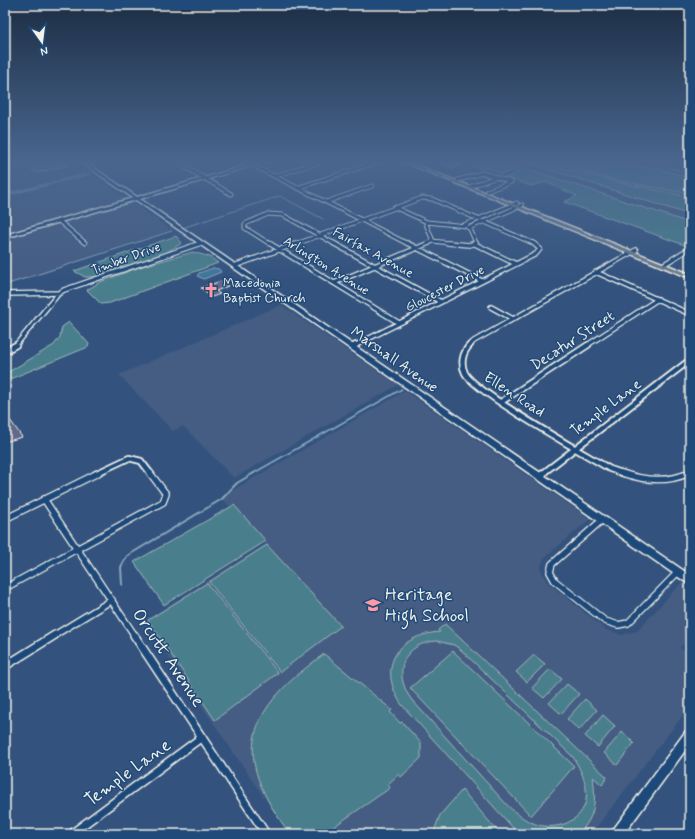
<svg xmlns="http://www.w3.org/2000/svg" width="695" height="839" font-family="Mynerve,sans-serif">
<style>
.built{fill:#455d83}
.green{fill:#4a7f8c;stroke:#9fb8ba;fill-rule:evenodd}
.water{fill:#40769d;stroke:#88a7bb}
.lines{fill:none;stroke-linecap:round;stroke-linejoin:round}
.stream-far2{stroke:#88a7bb;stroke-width:1}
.stream-far1{stroke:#88a7bb;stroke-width:1.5}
.stream{stroke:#88a7bb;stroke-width:2}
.building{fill:#616987;stroke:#f4f1e8}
.street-far4-casing{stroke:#f4f1e8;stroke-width:5}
.street-far3-casing{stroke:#f4f1e8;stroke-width:6}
.street-far2-casing{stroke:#f4f1e8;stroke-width:8}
.street-far1-casing{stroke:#f4f1e8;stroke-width:8}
.street-casing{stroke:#f4f1e8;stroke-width:10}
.secondary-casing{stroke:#f4f1e8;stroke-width:3}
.primary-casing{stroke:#f4f1e8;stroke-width:3}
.street-far4{stroke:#1f4a7a;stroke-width:3}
.street-far3{stroke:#1f4a7a;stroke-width:3.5}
.street-far2{stroke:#1f4a7a;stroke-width:4.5}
.street-far1{stroke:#1f4a7a;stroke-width:5.5}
.street{stroke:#1f4a7a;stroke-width:7}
.secondary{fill:#1f4a7a;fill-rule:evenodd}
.primary{fill:#6d7d8c;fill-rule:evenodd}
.rail{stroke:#f4f1e8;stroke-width:1;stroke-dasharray:3.5 2;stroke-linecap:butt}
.labels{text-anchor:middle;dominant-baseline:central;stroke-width:3;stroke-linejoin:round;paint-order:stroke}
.far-street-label{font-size:13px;fill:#f4f1e8;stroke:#1f4a7a}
.far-poi-label{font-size:13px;fill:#f4f1e8;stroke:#1f4a7a;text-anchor:start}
.street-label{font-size:15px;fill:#f4f1e8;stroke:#1f4a7a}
.near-poi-label{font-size:18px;fill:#f4f1e8;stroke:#1f4a7a;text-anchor:start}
.near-street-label{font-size:18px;fill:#f4f1e8;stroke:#1f4a7a}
</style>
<rect width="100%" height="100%" fill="#33537e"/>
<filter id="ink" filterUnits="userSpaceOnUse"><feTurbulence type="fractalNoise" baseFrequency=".025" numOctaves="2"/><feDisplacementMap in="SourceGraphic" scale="8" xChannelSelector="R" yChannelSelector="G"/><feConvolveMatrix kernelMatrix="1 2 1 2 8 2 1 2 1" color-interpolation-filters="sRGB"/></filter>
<g filter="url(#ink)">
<path class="built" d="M5,162H75L173,231L5,285Z
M493,162H665L690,169V225L587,196Z
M281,305L398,385L234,478L183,426L173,431L119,375Z
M405,391L590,519L544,558L540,569L547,582L606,630L622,635L637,631L682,582L690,588V636L680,648L690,655V706L591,834H289L144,621L265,544L221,497Z"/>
<path class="green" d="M461,162H507L690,223V247L564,202L577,196L546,182L531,186L506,178L521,171L516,170L501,174L489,168L482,169Z
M526,162H538L617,182L690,197V215Z
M550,162H608L659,169L690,178V194L620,181Z
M176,236L182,243L167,252L95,277H85L74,271Z
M193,252L210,257L218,263L110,303L101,304L87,290L100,282L140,267Z
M69,322L89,344L88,347L5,381V374L54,345L60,337L62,327Z
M234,505L266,541L164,605L134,562Z
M267,545L341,626L280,672L209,582Z
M207,583L278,673L215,720L148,620Z
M445,624L607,777L602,785L593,777C596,800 596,817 578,834H523L514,829L402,705C376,667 397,635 440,632L438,630ZM437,641L454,645L461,650L573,757C581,770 590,788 585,804C579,822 557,830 539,825C527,822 517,814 508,806L411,699C392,672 403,643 437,641Z
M453,651L574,766L531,816L410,688Z
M324,654L392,710L390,712L400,723L402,722L421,743V758L401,777L399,774L388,784L390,788L323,834H290C229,753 246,711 324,654Z
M534,655L545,664L527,682L516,672Z
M550,669L562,679L544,698L532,688Z
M567,684L579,694L561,714L549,703Z
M585,699L597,710L579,730L567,719Z
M603,715L615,726L598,747L585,736Z
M622,732L634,743L617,765L604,753Z
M462,790L500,834H433L440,815Z"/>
<path class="water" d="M85,174H91L5,196V194Z
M213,268L219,269L221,272L204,279L197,276L199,273Z"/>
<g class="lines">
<path class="stream-far2" d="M185,227L280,196L323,219
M5,285L172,231"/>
<path class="stream-far1" d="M252,474L402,389"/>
<path class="stream" d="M122,585L121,567L127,556L222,499L237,483L254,473"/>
</g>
<path class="building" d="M5,162H15L20,166L5,170Z
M23,162H62L67,165L37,173Z
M437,162H453L461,165L452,168Z
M221,281L228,286L216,291L220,294L212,297L201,288Z
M5,420H10L22,437L5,442Z"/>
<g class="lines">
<defs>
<path id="street-far4" d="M182,165L231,194
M252,165L344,211
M274,176L320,162
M458,180L483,173L511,182L487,191
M469,187L496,177
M297,188L377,162
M326,202L372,186
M394,207L427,222
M346,212L408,244
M59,221L85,243
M464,225L517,203
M469,228L522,205
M199,244L201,243
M270,244L245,228V224L268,214L283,215L335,244
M296,244L422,198L432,199L535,244
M427,244L433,241
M457,244L433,241L426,224L427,222L466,226L470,229L476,243L474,244"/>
<path id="street-far3" d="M269,243L399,323
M333,243L441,302
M407,243L482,281
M448,243L469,245L476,243
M475,244L516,264
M663,265L690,248
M234,266L298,243
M596,272L690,314
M334,283L429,243
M5,294L60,293
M491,307L513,319
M15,346L59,293L64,290L201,243
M354,346L536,254L540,249L533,243
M469,346L474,341L636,250
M586,346L658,299"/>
<path id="street-far2" d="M470,345C463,352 460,363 465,373C474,392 585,454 610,469L625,474
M352,347L356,345
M5,351L16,345
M501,402L588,345
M95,474L129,458L141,461L151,474
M542,474L690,360
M686,474L690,473"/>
<path id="street-far1" d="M622,473C645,481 667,483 689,473
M539,477L544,473
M44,499L135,636
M5,519L98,473
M602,520L552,564L550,572L555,581L605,621L618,625L628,623L678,572
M5,588L163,502L166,494L150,473
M53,636L112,600"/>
<path id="street" d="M134,635L266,834
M5,666L55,635
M71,834L202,737"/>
<path id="secondary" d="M81,162H85L137,197L259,162H265L140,199L690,575V584L687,583L136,200L5,238V235L133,198Z
M690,730V744L624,834H611L613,830L686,731Z"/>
<path id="primary" d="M404,162H409L690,274V278Z"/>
</defs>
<use href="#street-far4" class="street-far4-casing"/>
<use href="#street-far3" class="street-far3-casing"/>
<use href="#street-far2" class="street-far2-casing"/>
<use href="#street-far1" class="street-far1-casing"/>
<use href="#street" class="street-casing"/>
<use href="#secondary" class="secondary-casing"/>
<use href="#primary" class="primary-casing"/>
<use href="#street-far4" class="street-far4"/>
<use href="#street-far3" class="street-far3"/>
<use href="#street-far2" class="street-far2"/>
<use href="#street-far1" class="street-far1"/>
<use href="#street" class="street"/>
<use href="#secondary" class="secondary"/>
<use href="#primary" class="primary"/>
<path class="rail" d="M670,168L686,172"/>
</g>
</g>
<linearGradient id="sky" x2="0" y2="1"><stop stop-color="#1c2e45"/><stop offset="0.58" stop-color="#4a668f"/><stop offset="1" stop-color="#4a668f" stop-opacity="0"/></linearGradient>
<rect width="695" height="279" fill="url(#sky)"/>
<defs>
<symbol id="church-bare" viewBox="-9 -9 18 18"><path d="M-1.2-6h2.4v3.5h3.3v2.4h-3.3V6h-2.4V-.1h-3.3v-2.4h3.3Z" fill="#ff9aa2" stroke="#1f4a7a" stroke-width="2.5" paint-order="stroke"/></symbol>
<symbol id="school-bare" viewBox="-9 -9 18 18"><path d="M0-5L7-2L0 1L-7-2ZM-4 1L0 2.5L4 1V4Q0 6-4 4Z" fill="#ff9aa2" stroke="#1f4a7a" stroke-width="2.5" paint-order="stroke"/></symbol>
</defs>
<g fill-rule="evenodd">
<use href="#church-bare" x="200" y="279" width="22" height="22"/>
<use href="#school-bare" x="362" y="594" width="22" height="22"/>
</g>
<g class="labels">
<g class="far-street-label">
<text transform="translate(373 253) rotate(29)">Fairfax Avenue</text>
<text transform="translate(126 259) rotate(-20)">Timber Drive</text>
<text transform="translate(326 266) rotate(32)">Arlington Avenue</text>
<text transform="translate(445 289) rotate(-27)">Gloucester Drive</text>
</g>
<g class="far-poi-label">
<text x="223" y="283">Macedonia<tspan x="223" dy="15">Baptist Church</tspan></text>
</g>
<g class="street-label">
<text transform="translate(573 341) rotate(-33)">Decatur Street</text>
<text transform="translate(394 360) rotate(35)">Marshall Avenue</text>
<text transform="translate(514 395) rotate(33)">Ellen Road</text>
<text transform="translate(606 408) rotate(-37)">Temple Lane</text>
</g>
<g class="near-poi-label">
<text x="385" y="595">Heritage<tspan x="385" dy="21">High School</tspan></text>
</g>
<g class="near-street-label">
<text transform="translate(168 658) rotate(56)">Orcutt Avenue</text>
<text transform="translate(128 773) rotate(-36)">Temple Lane</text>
</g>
</g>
<rect width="695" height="839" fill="none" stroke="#1f4a7a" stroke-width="20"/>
<rect x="10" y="10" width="675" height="819" fill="none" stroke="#f4f1e8" stroke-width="1.5" filter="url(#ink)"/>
<g transform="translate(42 42) rotate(166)" stroke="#1f4a7a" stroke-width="3" paint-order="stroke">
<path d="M0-3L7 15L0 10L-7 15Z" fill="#f4f1e8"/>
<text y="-6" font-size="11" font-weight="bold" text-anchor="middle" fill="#f4f1e8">N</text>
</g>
</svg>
